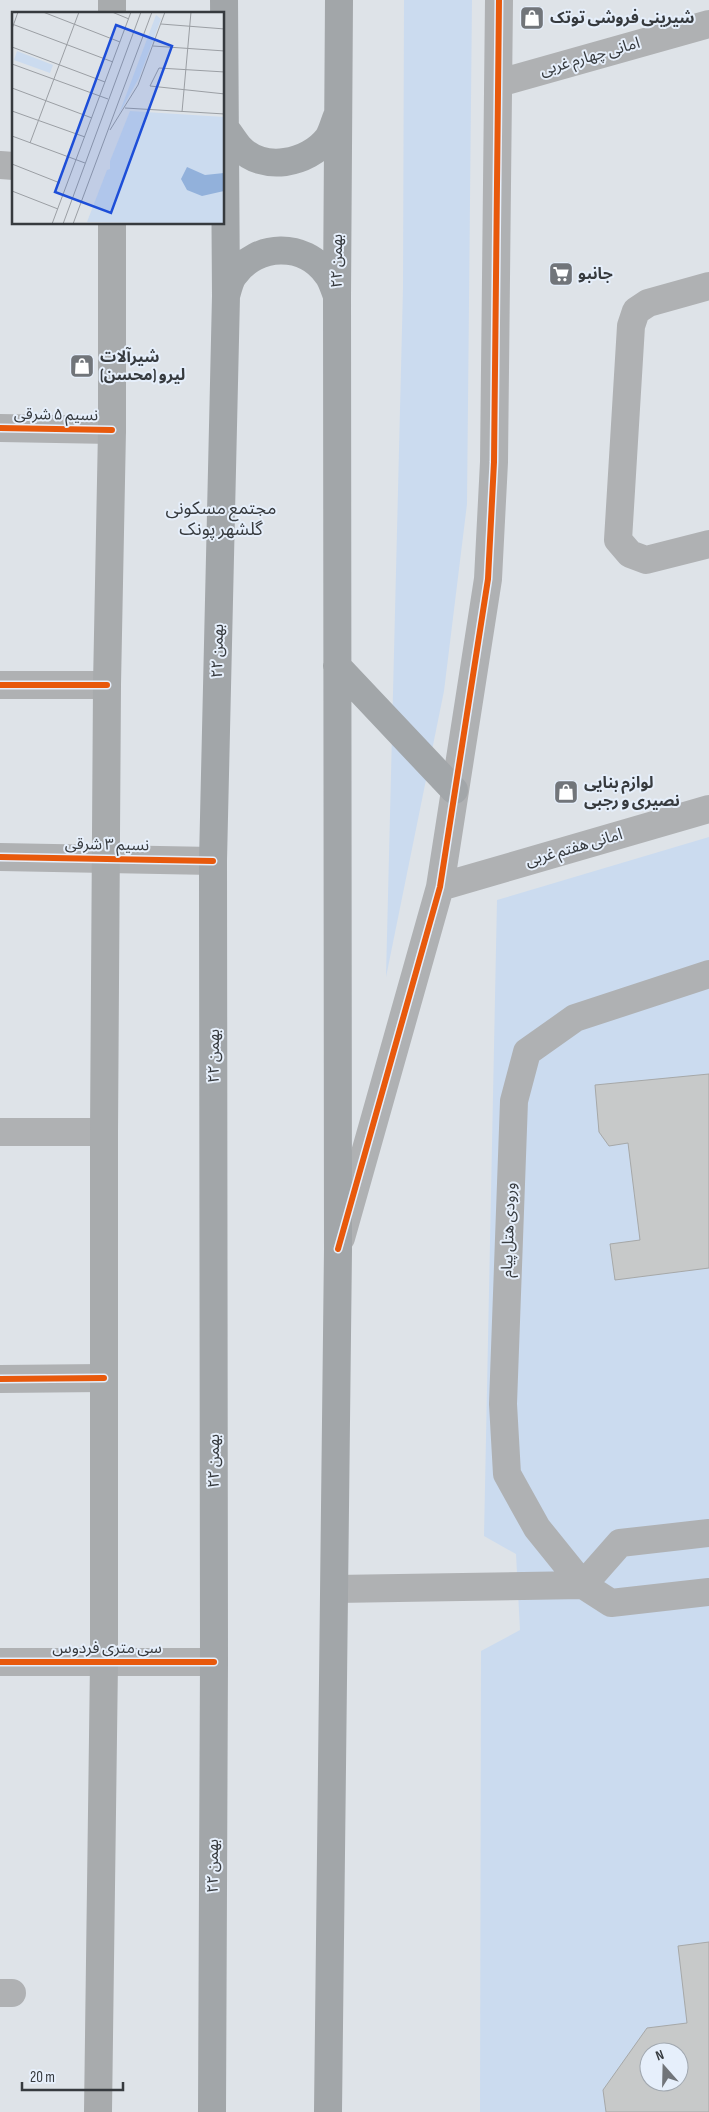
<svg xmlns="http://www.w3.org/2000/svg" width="709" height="2112" font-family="'Sofia Sans Condensed','Noto Sans Arabic',sans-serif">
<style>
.green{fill:#cbdbef;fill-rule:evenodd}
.building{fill:#c7c9c9;stroke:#a6a8a8;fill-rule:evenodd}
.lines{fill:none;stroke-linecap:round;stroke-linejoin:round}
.minor{stroke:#afb1b3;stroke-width:28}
.major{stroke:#a8abad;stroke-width:28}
.highway{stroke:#a2a6a9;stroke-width:28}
.cycleway-casing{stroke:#e6effb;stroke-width:9}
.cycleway{stroke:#e8590c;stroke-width:6}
.labels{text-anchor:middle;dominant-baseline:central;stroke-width:4;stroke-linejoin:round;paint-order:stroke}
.poi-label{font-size:16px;font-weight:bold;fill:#363a3e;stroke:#e6effb;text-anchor:start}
.street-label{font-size:16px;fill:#363a3e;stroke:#e6effb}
.neighbourhood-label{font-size:18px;fill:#363a3e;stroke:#e6effb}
.inset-road{fill:none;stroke:#9b9fa4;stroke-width:1}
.view{fill:#1d4ed8;fill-opacity:0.15;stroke:#1d4ed8;stroke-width:2.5}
.inset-edge{fill:none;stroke:#363a3e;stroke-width:2.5}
</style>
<rect width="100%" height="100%" fill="#dee3e8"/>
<path class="green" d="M404,0H472L467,504L444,691L386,977L403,288Z
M709,837V2112H480L481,1651L520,1630L516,1554L484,1536L497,900ZM649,2052H679V2082H649Z"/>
<path class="building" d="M709,1074V1268L615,1280L610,1244L640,1240L628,1143L609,1146L599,1132L595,1085Z
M709,1942V2112H606L603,2090L647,2028L687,2023L678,1946ZM649,2052H679V2082H649Z"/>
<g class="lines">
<path class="minor" d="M499,83L709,24
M0,165L14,166
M709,286L648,303L636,311L631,326L618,540L630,554L646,560L709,544
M0,428L112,430
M0,685H107
M0,857L213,861
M440,887L709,809
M0,1132H104
M341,1238L440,887L488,579L494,462L499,0
M0,1379L104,1378
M583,1585L537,1528L507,1474L503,1404L514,1101L527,1052L575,1018L709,974
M583,1585L620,1543L709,1533
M335,1589L583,1585L611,1603L709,1592
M0,1662H214
M0,1993H12"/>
<path class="major" d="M112,14V0
M98,2112L104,1662V1132L107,685L112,430V224"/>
<path class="highway" d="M225,128C230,134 234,141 239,147C263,173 308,164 328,138C332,132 334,123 337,116
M226,296C228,289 230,280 234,275C257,243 304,242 327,274C332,280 334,289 337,296
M337,666L454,790
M212,2112L214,1662L213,861L226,296L224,0
M328,2112L338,1249L337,296L339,0"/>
<defs>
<path id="cycleway" d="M0,428L112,430
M0,685H107
M0,857L213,861
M338,1249L440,887L488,579L494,462L499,0
M0,1379L104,1378
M0,1662H214"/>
</defs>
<use href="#cycleway" class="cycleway-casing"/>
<use href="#cycleway" class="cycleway"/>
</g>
<defs>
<symbol id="shop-square" viewBox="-11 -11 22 22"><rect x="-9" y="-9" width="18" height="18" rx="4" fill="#71757a" stroke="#e6effb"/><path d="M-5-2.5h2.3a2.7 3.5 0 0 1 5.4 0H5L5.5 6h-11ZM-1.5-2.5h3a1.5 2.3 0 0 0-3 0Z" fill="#fff"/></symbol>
<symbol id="supermarket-square" viewBox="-11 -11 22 22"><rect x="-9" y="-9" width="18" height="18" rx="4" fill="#71757a" stroke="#e6effb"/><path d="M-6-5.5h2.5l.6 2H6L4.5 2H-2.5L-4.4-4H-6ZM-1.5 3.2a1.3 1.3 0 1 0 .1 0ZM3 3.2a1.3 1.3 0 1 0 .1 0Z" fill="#fff"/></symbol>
</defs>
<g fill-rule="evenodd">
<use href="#shop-square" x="518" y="4" width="28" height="28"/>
<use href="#supermarket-square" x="547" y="260" width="28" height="28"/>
<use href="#shop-square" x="68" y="352" width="28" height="28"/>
<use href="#shop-square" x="552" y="778" width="28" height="28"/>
</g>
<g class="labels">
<g class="poi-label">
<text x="550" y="18">شیرینی فروشی توتک</text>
<text x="578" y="274">جانبو</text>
<text x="100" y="357">شیرآلات<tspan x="100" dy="18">لیرو (محسن)</tspan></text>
<text x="584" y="783">لوازم بنایی<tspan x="584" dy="18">نصیری و رجبی</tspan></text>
</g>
<g class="street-label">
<text transform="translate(590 57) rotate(-16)">امانی چهارم غربی</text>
<text transform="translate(337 261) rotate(-90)">۲۲ بهمن</text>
<text transform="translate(56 415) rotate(1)">نسیم ۵ شرقی</text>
<text transform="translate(218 651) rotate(-89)">۲۲ بهمن</text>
<text transform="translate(107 845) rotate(1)">نسیم ۳ شرقی</text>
<text transform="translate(574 848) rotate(-16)">امانی هفتم غربی</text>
<text transform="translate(214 1056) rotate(-90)">۲۲ بهمن</text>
<text transform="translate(509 1230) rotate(-88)">ورودی هتل پیام</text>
<text transform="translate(214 1461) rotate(-90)">۲۲ بهمن</text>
<text x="107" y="1648">سی متری فردوس</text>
<text transform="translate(213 1866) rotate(-90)">۲۲ بهمن</text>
</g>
<g class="neighbourhood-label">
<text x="221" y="508">مجتمع مسکونی<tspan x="221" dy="21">گلشهر پونک</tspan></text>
</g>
</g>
<g transform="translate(12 12)">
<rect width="212" height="212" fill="#dee3e8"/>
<path d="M144,3L149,7L127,66L107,102ZM5,39L41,53L38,61L2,48ZM118,99L212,105V212L75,210L95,158L98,157V149Z" fill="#cbdbef"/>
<path d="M175,155L193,163L212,161V179L190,184L175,178L169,167Z" fill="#92b1db"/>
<path class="inset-road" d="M31,0L108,30M100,0L117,7M0,12L101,50M149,12L213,17M0,17L6,0M141,34L213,39M0,35L93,70M0,52L96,87M213,60L147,56L138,74L213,82M0,76L80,106M113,96L213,102M0,99L73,125M170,100L179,0M98,118L126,73L153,0M0,124L73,151M18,131L67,0M0,152L48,171M0,179L46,197M40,212L119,0M51,212L129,0M61,212L140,0"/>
<path class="view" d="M104,13L160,34L99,201L43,180Z"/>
<rect width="212" height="212" class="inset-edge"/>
</g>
<g transform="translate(664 2067) rotate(340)"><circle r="24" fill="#e6effb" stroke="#a0a7af"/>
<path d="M0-4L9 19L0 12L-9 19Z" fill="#71757a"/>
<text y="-8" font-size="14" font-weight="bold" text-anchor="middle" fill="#363a3e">N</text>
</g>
<path d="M22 2082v8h101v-8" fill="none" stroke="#363a3e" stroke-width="2.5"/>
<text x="30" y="2082" font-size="15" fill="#363a3e" stroke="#e6effb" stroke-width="4" paint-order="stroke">20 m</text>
</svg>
